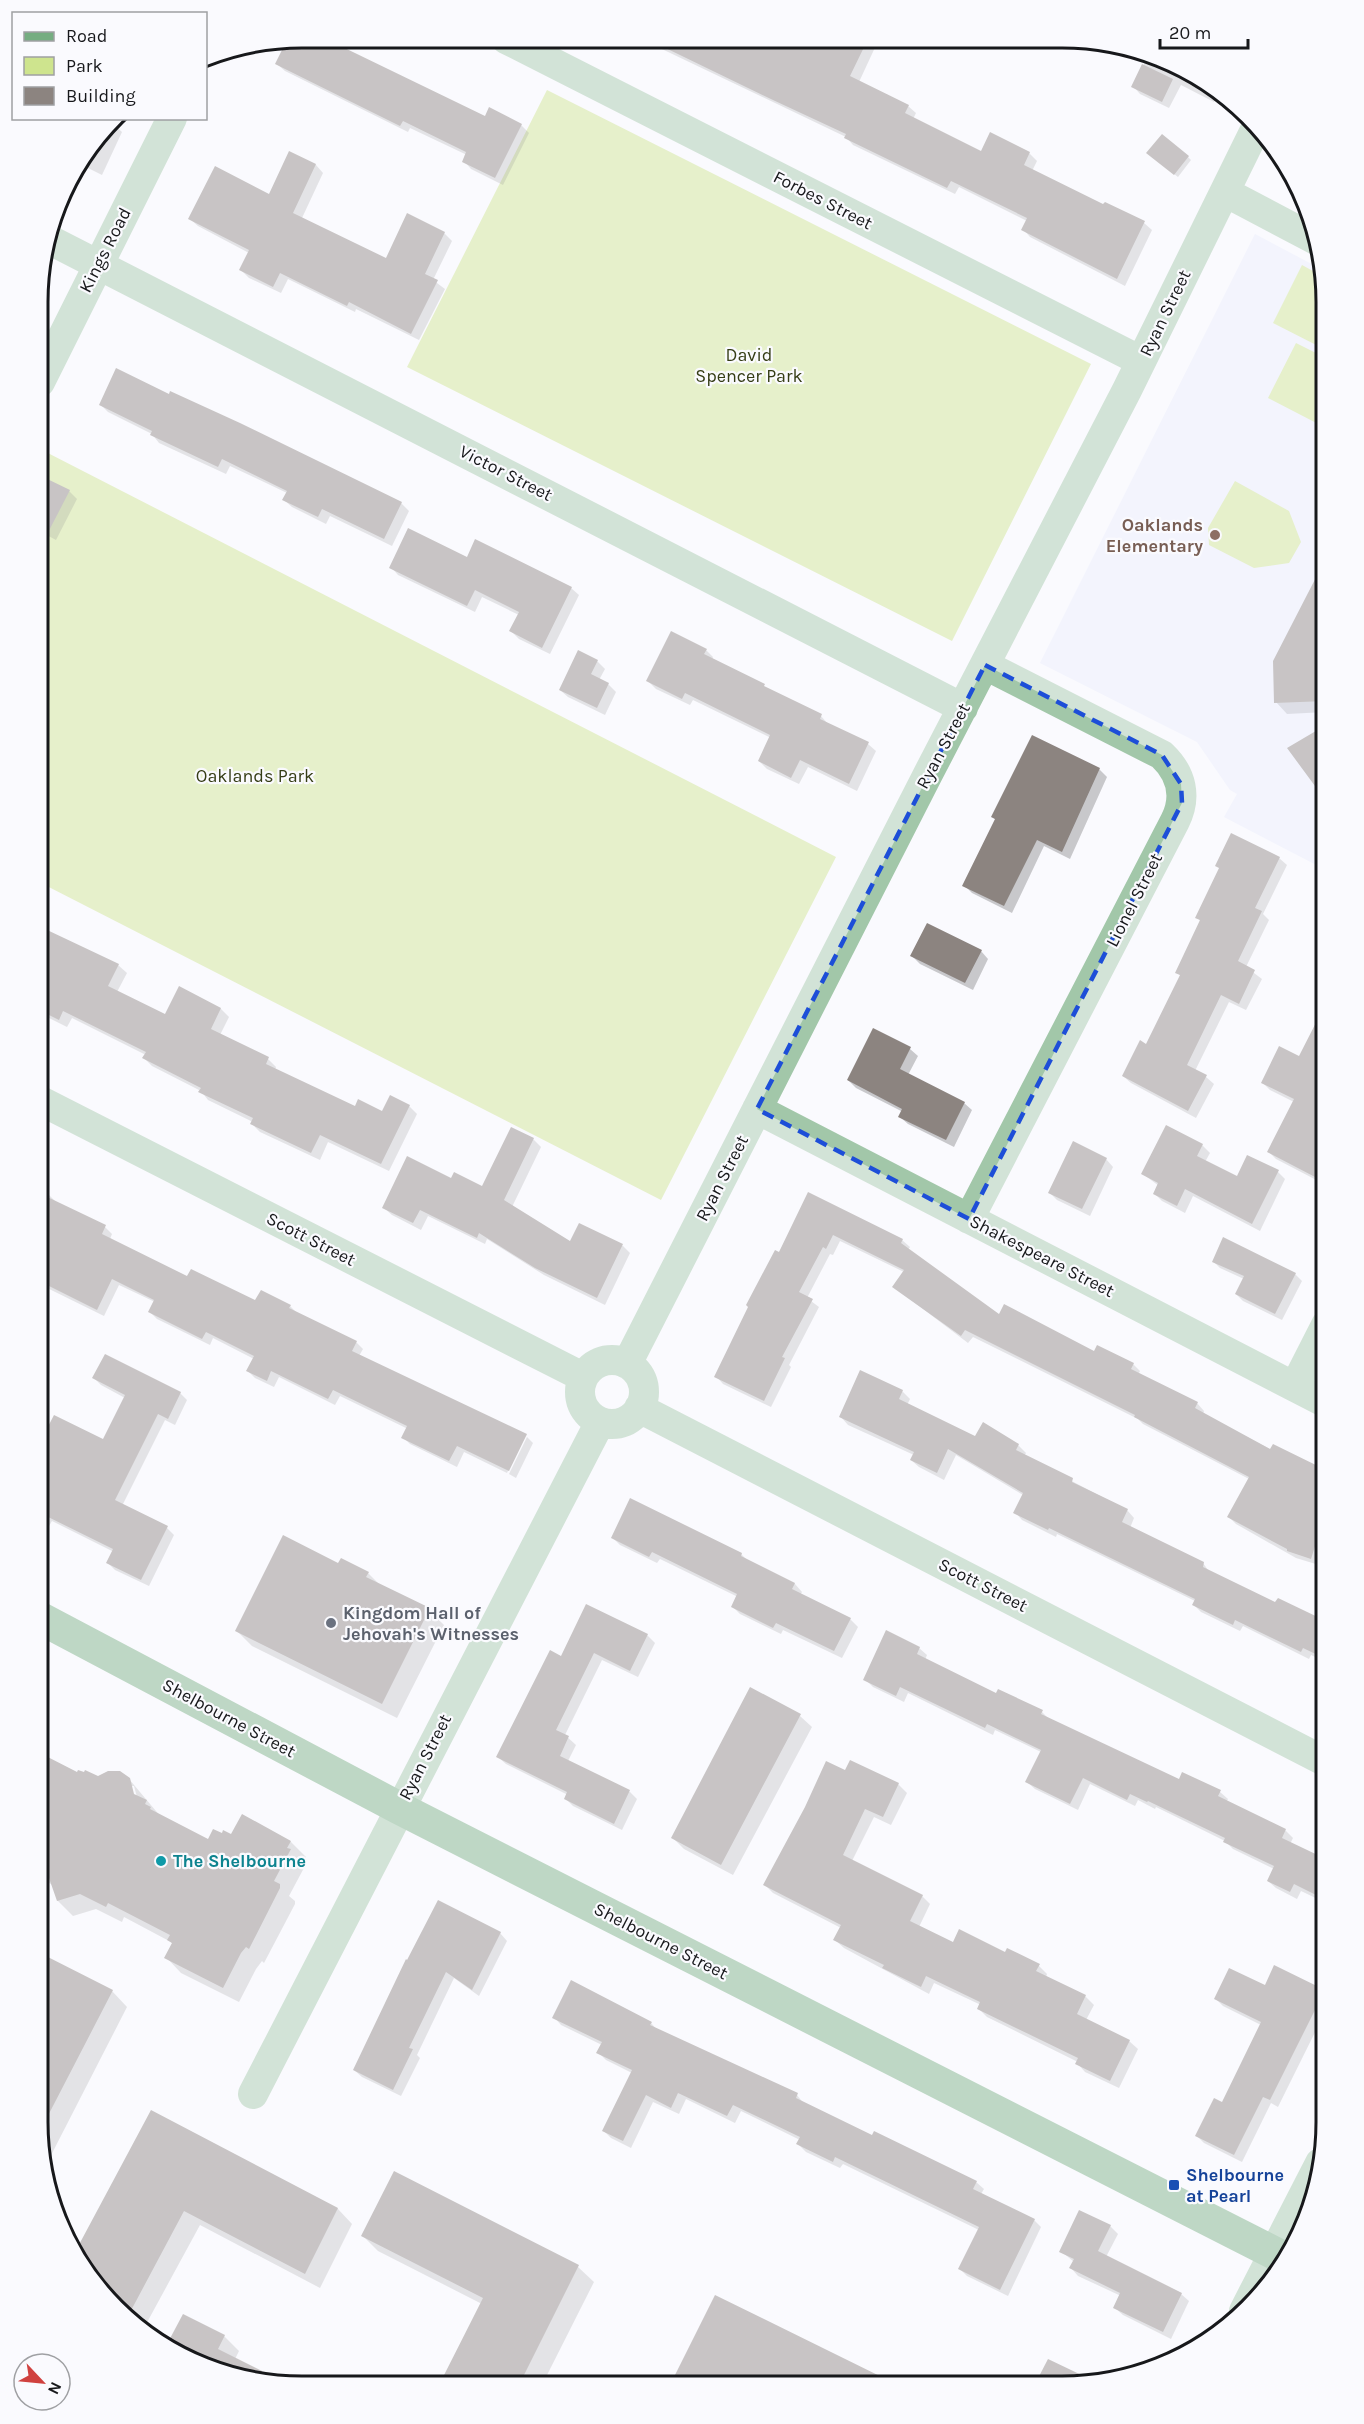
<svg xmlns="http://www.w3.org/2000/svg" width="1364" height="2424" font-family="Karla,sans-serif">
<style>
.built{fill:#eaedfd}
.green{fill:#cee48e}
.shadow{fill:#0003;fill-rule:evenodd}
.building{fill:#8c8480}
.lines{fill:none;stroke-linecap:round;stroke-linejoin:round}
.minor{stroke:#a2c7a9;stroke-width:30}
.secondary{stroke:#75ad81;stroke-width:33}
.marked{fill:none;stroke:#1d4ed8;stroke-width:4.5;stroke-dasharray:12 8;stroke-linejoin:round}
.education-dot{fill:#8d6e63;stroke:#fafafe;stroke-width:2}
.worship-dot{fill:#6b7280;stroke:#fafafe;stroke-width:2}
.culture-dot{fill:#0f9aa8;stroke:#fafafe;stroke-width:2}
.transit-dot{fill:#1a4fb4;stroke:#fafafe;stroke-width:2}
.labels{text-anchor:middle;dominant-baseline:central;stroke-width:4.5;stroke-linejoin:round;paint-order:stroke}
.street-label{font-size:18px;fill:#17181b;stroke:#fafafe}
.park-label{font-size:18px;fill:#353d15;stroke:#fafafe}
.education-label{font-size:18px;font-weight:bold;fill:#785e54;stroke:#fafafe;text-anchor:end}
.worship-label{font-size:18px;font-weight:bold;fill:#5b616d;stroke:#fafafe;text-anchor:start}
.culture-label{font-size:18px;font-weight:bold;fill:#0d838f;stroke:#fafafe;text-anchor:start}
.transit-label{font-size:18px;font-weight:bold;fill:#164399;stroke:#fafafe;text-anchor:start}
.rim{fill:none;stroke:#17181b;stroke-width:3}
</style>
<rect width="100%" height="100%" fill="#fafafe"/>
<path class="built" d="M1255,234L1321,269L1326,302V870L1224,817L1237,794L1230,790L1197,742L1040,663Z"/>
<path class="green" d="M547,90L1091,364L952,641L407,367Z
M1302,265L1322,276L1326,302V350L1273,323Z
M1296,343L1326,358V428L1268,398Z
M40,449L836,857L661,1200L39,882Z
M1235,481L1289,511L1301,542L1289,563L1254,568L1209,545L1208,528Z"/>
<path class="shadow" d="M302,38H321L485,118L521,125L529,133L503,185L471,169L464,161L467,155L410,128L408,132L285,71L277,64L288,40Z
M643,40H780L797,49L826,54L833,41H878L859,82L908,106L916,113L913,119L982,153H1029L1037,161L1032,171L1104,206L1144,223L1152,230L1125,286L1030,237L1023,229L1027,221L959,187L955,194L853,145L846,137Z
M1149,54L1179,65L1219,91L1214,102L1181,85L1169,108L1140,94L1133,86Z
M112,123L122,132L102,175L80,164Z
M290,153L316,165L323,173L302,218L387,260L444,233L452,241L433,280L445,289L419,340L356,309L355,312L288,279L281,293L249,278L241,270L249,253L198,226L190,219L270,196Z
M1152,157H1188L1191,160L1178,177Z
M100,404L401,503L409,511L392,546L330,516L326,524L292,507L284,500L287,493L230,466L226,474L159,443L152,434L108,412Z
M69,491L77,499L56,540L39,531Z
M467,559L571,588L579,595L550,654L519,639L511,631L519,615L482,597L475,612L398,575L391,567Z
M1326,561V712L1287,714L1276,702L1274,661Z
M706,650L713,657L712,660L821,716L828,724L868,744L876,751L857,791L808,767L799,784L767,769L759,761L771,738L693,700L690,705L656,689L648,681Z
M597,661L605,669L599,680L608,684L616,692L605,715L568,697L560,690Z
M1326,726V794L1314,782L1290,749Z
M1099,769L1107,777L1070,859L1044,846L1012,913L972,893L964,885L996,820L993,817Z
M1279,858L1287,865L1263,914L1269,920L1246,967L1262,979L1246,1010L1229,1002L1195,1071L1206,1077L1214,1084L1196,1118L1131,1083L1123,1076L1147,1046L1181,976L1177,972L1201,922L1197,917Z
M46,931L118,965L127,973L117,992L165,1016L179,988L221,1009L229,1017L220,1035L268,1059L276,1067L275,1070L356,1108L383,1113L409,1106L417,1114L389,1171L328,1142L320,1160L260,1132L252,1124L253,1122L208,1100L201,1091L152,1066L144,1058L146,1055L72,1018L67,1027L39,1013V946Z
M981,951L988,959L973,990L920,964L912,956Z
M1326,1006V1180L1324,1184L1276,1159L1269,1152L1294,1102L1270,1090L1263,1083L1299,1058Z
M874,1030L910,1049L918,1056L908,1075L964,1103L972,1110L954,1147L908,1124L900,1117L903,1112L856,1088L848,1080Z
M512,1129L533,1139L541,1147L512,1207L571,1244L580,1225L623,1246L630,1253L605,1305L544,1275L487,1239L485,1244L428,1216L421,1230L392,1215L384,1208L451,1180L483,1188Z
M1202,1145L1210,1153L1205,1162L1238,1178L1278,1172L1285,1179L1260,1231L1193,1196L1185,1213L1162,1201L1155,1194L1159,1186L1143,1174Z
M1106,1159L1113,1167L1090,1216L1057,1200L1049,1192Z
M39,1190L49,1195L56,1202L105,1227L112,1234L110,1239L188,1278L256,1302L290,1306L297,1313L356,1342L363,1349L359,1356L527,1436H524L507,1473L464,1452L457,1467L410,1444L403,1437L408,1429L340,1396L335,1405L279,1377L274,1387L255,1378L248,1371L254,1359L213,1338L210,1345L157,1319L150,1312L155,1302L119,1285L104,1316L39,1284Z
M809,1194L902,1240L910,1247L908,1250L999,1316L1095,1353L1133,1364L1140,1371L1138,1375L1197,1403L1204,1411L1203,1414L1326,1478V1541L1319,1565L1296,1558L1236,1524L1229,1517L1249,1479L1143,1424L1138,1419L973,1337L968,1343L894,1287L904,1272L840,1241L833,1255L830,1254L807,1298L819,1307L789,1365L791,1367L771,1407L723,1384L716,1376Z
M1213,1261L1295,1274L1302,1281L1282,1320L1243,1301L1236,1294L1244,1279L1220,1268Z
M94,1378L180,1393L187,1400L175,1425L165,1420L122,1506L167,1528L174,1535L149,1586L115,1570L108,1563L114,1552L52,1521L49,1526L38,1520V1449L104,1441L125,1398L101,1385Z
M902,1391L910,1399L907,1405L976,1438L984,1425L1018,1445L1026,1453L1024,1456L1127,1510L1134,1518L1130,1528L1203,1563L1210,1573L1276,1604L1278,1600L1326,1623V1662L1311,1655L1309,1659L1243,1626L1240,1631L1201,1612L1194,1605L1195,1601L1057,1534L1056,1537L1022,1520L1015,1512L1023,1495L956,1455L944,1480L919,1467L911,1460L914,1455L848,1425L841,1417Z
M527,1437L533,1443L516,1478L509,1474Z
M613,1538L741,1554L749,1562L795,1584L802,1592L800,1595L850,1619L858,1627L842,1658L783,1630L781,1634L740,1614L733,1607L738,1597L660,1559L657,1563L620,1545Z
M339,1565L368,1573L381,1586L429,1610L444,1625L397,1718L252,1646L237,1631Z
M647,1635L655,1643L638,1677L602,1660L565,1735L576,1745L568,1761L630,1792L637,1799L622,1830L573,1806L566,1799L568,1795L506,1764L498,1757L562,1658Z
M919,1648L927,1655L925,1660L997,1695L1042,1712L1049,1719L1180,1781L1220,1792L1228,1799L1226,1802L1285,1830L1293,1838L1290,1844L1326,1861V1903L1301,1891L1297,1899L1276,1888L1268,1881L1274,1869L1233,1849L1225,1841L1156,1807L1155,1809L1138,1800L1135,1806L1090,1784L1078,1810L1035,1789L1027,1782L1041,1752L995,1730L993,1735L908,1693L904,1702L873,1687L865,1679Z
M800,1716L812,1727L733,1875L684,1849L673,1838Z
M38,1753L78,1773L98,1778L129,1779L161,1817L209,1841L232,1836L243,1816L291,1842L306,1857L302,1864L305,1866L289,1896L295,1901V1904L264,1963L262,1961L256,1969L239,2002L181,1973L166,1957L173,1944L171,1942L124,1917L122,1922L96,1909L73,1916L58,1901L54,1886L38,1876ZM130,1786H134L138,1801H135Z
M846,1772L898,1784L907,1793L891,1825L874,1817L852,1861L922,1896L930,1904L919,1927L954,1944L1006,1954L1039,1966L1047,1974L1046,1977L1085,1996L1094,2005L1086,2020L1129,2041L1138,2049L1119,2088L1085,2072L1077,2063L1078,2062L987,2017L979,2009L981,2005L934,1983L929,1994L844,1948L835,1940L841,1928L773,1893L765,1885Z
M500,1933L507,1941L479,1996L454,1978L417,2055L420,2058L401,2096L362,2077L354,2070L406,1961Z
M38,1954L112,1991L127,2007L45,2167L38,2122Z
M1265,1987L1324,1991L1326,2010L1278,2107L1271,2103L1242,2162L1204,2143L1197,2136L1222,2104L1261,2025L1223,2006L1216,1999Z
M554,2017L651,2023L658,2031L797,2095L804,2104L872,2137L976,2182L984,2189L981,2194L1034,2220L1041,2227L1008,2296L967,2276L960,2269L979,2230L843,2164L840,2168L806,2152L798,2144L800,2140L741,2111L735,2123L686,2099L679,2114L653,2102L631,2148L611,2138L604,2131L632,2073L606,2060L598,2052L602,2045L561,2025Z
M152,2112L338,2209L352,2224L320,2288L200,2225L144,2328L170,2342L224,2336L239,2351L233,2363L236,2376L200,2366L141,2332L82,2269L75,2255Z
M394,2173L578,2267L594,2282L542,2385H440L482,2304L378,2251L363,2236Z
M1110,2226L1118,2234L1106,2257L1181,2294L1189,2301L1171,2339L1123,2315L1115,2308L1121,2296L1078,2276L1071,2268L1074,2262L1061,2251Z
M715,2297L896,2386L672,2385Z
M1048,2361L1091,2382L1062,2386H1036Z"/>
<path class="building" d="M302,38H324L485,116L489,107L522,124L495,178L462,162L466,152L403,121L400,126L275,64L287,40Z
M649,40L867,41L850,76L909,105L905,113L981,151L990,132L1030,152L1024,165L1103,204L1105,202L1145,221L1117,279L1021,230L1027,218L951,181L947,188L844,138L846,134L773,100Z
M1142,64L1173,79L1162,102L1131,87Z
M1162,134L1189,156L1174,175L1146,153Z
M289,151L316,164L293,213L386,258L407,213L445,232L425,274L438,280L411,334L349,302L347,306L280,273L273,287L239,270L249,250L188,219L215,166L269,194Z
M116,368L169,394L170,391L240,423L402,502L384,539L322,509L318,517L282,500L287,491L222,459L218,467L150,435L152,431L99,405Z
M39,475L70,490L39,550Z
M408,528L467,557L475,539L572,587L542,648L509,631L519,612L475,590L467,606L389,568Z
M1326,558V701L1274,703L1273,661Z
M671,631L707,649L704,654L765,684L764,686L822,714L820,719L869,742L849,784L800,760L791,778L758,761L770,735L685,693L682,699L646,681Z
M578,650L598,660L591,674L609,683L597,708L559,690Z
M1326,725V801L1287,748Z
M1032,735L1100,768L1062,852L1037,840L1004,906L962,886L995,819L991,817Z
M1231,833L1280,857L1255,908L1262,911L1238,961L1255,970L1239,1004L1221,995L1187,1065L1207,1075L1188,1111L1122,1076L1140,1040L1146,1044L1180,975L1175,973L1200,920L1195,918L1219,868L1215,866Z
M927,923L982,950L965,983L910,956Z
M45,929L119,964L108,986L165,1014L179,986L221,1008L211,1029L269,1057L266,1064L355,1106L358,1099L382,1111L390,1095L410,1105L381,1164L320,1135L311,1153L250,1124L253,1118L198,1092L201,1088L142,1058L146,1052L63,1011L59,1020L39,1010V942Z
M1326,1003V1159L1317,1178L1267,1152L1294,1099L1261,1083L1279,1046L1299,1056Z
M873,1028L911,1047L900,1069L965,1102L946,1140L898,1117L902,1109L847,1080Z
M1166,1125L1203,1144L1197,1156L1237,1176L1247,1155L1279,1170L1252,1224L1185,1189L1177,1206L1153,1194L1158,1183L1141,1174Z
M511,1127L534,1138L504,1200L570,1241L579,1223L623,1244L597,1298L535,1268L479,1233L477,1238L420,1210L413,1223L382,1208L407,1156L451,1178L454,1172L482,1186Z
M1073,1141L1107,1158L1082,1209L1048,1193Z
M808,1192L903,1239L901,1243L999,1314L1004,1304L1094,1351L1097,1345L1134,1363L1131,1369L1198,1402L1195,1408L1270,1449L1273,1444L1326,1470V1511L1311,1559L1287,1551V1549L1227,1517L1249,1477L1134,1417L1135,1415L965,1330L961,1336L892,1287L904,1270L833,1235L826,1249L823,1247L799,1292L813,1299L782,1357L785,1358L764,1401L714,1377L748,1307L746,1305L775,1250L779,1252Z
M39,1193L106,1225L102,1234L187,1276L191,1269L255,1300L261,1290L291,1305L289,1308L357,1341L352,1351L527,1434L509,1471L457,1446L449,1461L401,1438L407,1426L333,1390L328,1399L271,1371L267,1381L246,1371L254,1356L206,1332L202,1339L148,1312L154,1300L112,1279L97,1310L39,1281Z
M1223,1237L1296,1273L1275,1314L1235,1294L1244,1276L1212,1262Z
M105,1354L181,1392L168,1419L158,1414L115,1500L168,1526L141,1580L106,1563L113,1549L38,1512V1446L54,1415L103,1439L125,1395L92,1378Z
M860,1370L903,1390L899,1399L975,1436L983,1422L1019,1444L1016,1450L1073,1478L1072,1482L1128,1509L1122,1522L1204,1562L1203,1567L1275,1602L1278,1598L1326,1621V1659L1303,1648L1301,1652L1235,1620L1233,1625L1192,1605L1195,1599L1049,1528L1048,1530L1013,1513L1023,1493L948,1449L937,1473L910,1460L914,1452L839,1417Z
M630,1498L742,1553L741,1556L795,1583L792,1589L851,1618L834,1651L776,1623L773,1628L731,1607L737,1594L652,1552L649,1557L611,1538Z
M283,1535L338,1563L341,1558L369,1572L366,1577L430,1608L382,1704L235,1631Z
M586,1604L648,1634L630,1671L594,1653L556,1730L569,1736L560,1756L630,1790L614,1824L564,1799L567,1792L496,1757L550,1650L561,1656Z
M886,1630L920,1647L917,1654L996,1693L998,1689L1043,1710L1041,1714L1179,1779L1182,1772L1221,1790L1218,1796L1286,1829L1282,1838L1326,1859V1900L1294,1884L1290,1892L1267,1881L1274,1866L1223,1842L1225,1838L1148,1801L1147,1802L1130,1794L1127,1800L1083,1778L1070,1804L1025,1782L1041,1750L987,1724L985,1728L900,1687L896,1696L863,1680Z
M750,1687L801,1714L721,1865L671,1838Z
M38,1752L77,1772L78,1770L84,1772L85,1770L98,1776L108,1771H120L130,1778L134,1794L147,1800L145,1804L151,1807L150,1809L208,1839L213,1829L222,1833L223,1830L231,1834L242,1814L291,1841L287,1848L291,1849L274,1881L280,1884V1888L249,1949L246,1947L241,1953L223,1988L164,1958L172,1943L167,1940L170,1935L108,1903L106,1907L80,1894L57,1901L49,1878L38,1872Z
M850,1760L899,1783L883,1817L865,1809L843,1855L923,1895L910,1921L953,1942L959,1929L1005,1952L1007,1948L1040,1964L1036,1971L1086,1995L1077,2014L1130,2040L1110,2081L1075,2064L1078,2058L977,2009L980,2002L926,1976L921,1987L882,1968L884,1965L833,1940L841,1925L763,1885L805,1807L826,1761L845,1770Z
M438,1900L501,1932L472,1990L446,1972L409,2048L413,2049L393,2090L353,2070L406,1959L407,1960Z
M38,1952L113,1990L39,2133L38,2122Z
M1274,1965L1325,1990L1270,2100L1263,2097L1234,2155L1195,2136L1214,2098L1222,2102L1261,2022L1214,1999L1229,1968L1265,1985Z
M571,1980L652,2022L650,2025L798,2093L796,2098L872,2135L874,2131L977,2181L973,2189L1035,2219L1000,2290L958,2269L979,2227L835,2157L833,2162L796,2144L800,2137L733,2105L727,2116L678,2093L671,2108L646,2095L623,2141L602,2131L632,2070L596,2053L602,2042L552,2018Z
M151,2110L338,2208L305,2274L184,2211L127,2318L82,2269L74,2254Z
M394,2171L579,2265L519,2385H439L483,2298L361,2236Z
M1079,2210L1111,2225L1098,2251L1182,2293L1163,2332L1113,2308L1120,2293L1069,2268L1074,2259L1059,2252Z
M715,2295L900,2386L670,2385Z
M183,2314L225,2335L218,2349L262,2371L258,2382L200,2366L166,2346Z
M1048,2359L1094,2381L1062,2386H1034Z"/>
<g class="lines">
<path class="minor" d="M506,39L1141,361
M1225,192L1316,240
M48,239L963,708
M40,382L172,118
M39,1100L583,1377
M757,1109L1326,1403
M969,1219L1175,821C1187,797 1182,774 1162,755L985,665
M580 1392a32 32 0 1 1 64 0a32 32 0 1 1-64 0Z
M627,1364L927,776L1127,390L1257,126
M1295,1386L1326,1325
M639,1408L1326,1762
M253,2094L600,1422
M1244,2311L1320,2163"/>
<path class="secondary" d="M38,1617L399,1808L1286,2259"/>
</g>
<path d="M0 0H1364V2424H0ZM985,665L1162,755L1181,784L1182,803L969,1219L757,1109Z" fill="#fafafe" fill-opacity=".55" fill-rule="evenodd"/>
<path class="marked" d="M985,665L1162,755L1181,784L1182,803L969,1219L757,1109Z"/>
<circle class="education-dot" cx="1215" cy="535" r="6"/>
<circle class="worship-dot" cx="331" cy="1623" r="6"/>
<circle class="culture-dot" cx="161" cy="1861" r="6"/>
<rect class="transit-dot" x="1168" y="2179" width="12" height="12" rx="3"/>
<g class="labels">
<g class="street-label">
<text transform="translate(823 200) rotate(27)">Forbes Street</text>
<text transform="translate(105 250) rotate(-63)">Kings Road</text>
<text transform="translate(1165 313) rotate(-64)">Ryan Street</text>
<text transform="translate(506 473) rotate(27)">Victor Street</text>
<text transform="translate(943 746) rotate(-62)">Ryan Street</text>
<text transform="translate(1134 900) rotate(-63)">Lionel Street</text>
<text transform="translate(722 1178) rotate(-63)">Ryan Street</text>
<text transform="translate(311 1239) rotate(27)">Scott Street</text>
<text transform="translate(1042 1256) rotate(27)">Shakespeare Street</text>
<text transform="translate(983 1585) rotate(27)">Scott Street</text>
<text transform="translate(229 1718) rotate(28)">Shelbourne Street</text>
<text transform="translate(425 1757) rotate(-63)">Ryan Street</text>
<text transform="translate(661 1941) rotate(27)">Shelbourne Street</text>
</g>
<g class="park-label">
<text x="749" y="355">David<tspan x="749" dy="21">Spencer Park</tspan></text>
<text x="255" y="776">Oaklands Park</text>
</g>
<g class="education-label">
<text x="1203" y="525">Oaklands<tspan x="1203" dy="21">Elementary</tspan></text>
</g>
<g class="worship-label">
<text x="343" y="1613">Kingdom Hall of<tspan x="343" dy="21">Jehovah's Witnesses</tspan></text>
</g>
<g class="culture-label">
<text x="173" y="1861">The Shelbourne</text>
</g>
<g class="transit-label">
<text x="1186" y="2175">Shelbourne<tspan x="1186" dy="21">at Pearl</tspan></text>
</g>
</g>
<path d="M0 0H1364V2424H0ZM302 48H1062A254 254 0 0 1 1316 302V2122A254 254 0 0 1 1062 2376H302A254 254 0 0 1 48 2122V302A254 254 0 0 1 302 48Z" fill="#fafafe" fill-rule="evenodd"/>
<path class="rim" d="M302 48H1062A254 254 0 0 1 1316 302V2122A254 254 0 0 1 1062 2376H302A254 254 0 0 1 48 2122V302A254 254 0 0 1 302 48Z"/>
<rect x="12" y="12" width="195" height="108" fill="#fafafe" stroke="#9fa0a3" stroke-width="1.5"/>
<rect x="24" y="32" width="30" height="9" fill="#75ad81" stroke="#9fa0a3" stroke-width="1.5"/>
<text x="66" y="42" font-size="18" fill="#17181b">Road</text>
<rect x="24" y="57" width="30" height="18" fill="#cee48e" stroke="#9fa0a3" stroke-width="1.5"/>
<text x="66" y="72" font-size="18" fill="#17181b">Park</text>
<rect x="24" y="87" width="30" height="18" fill="#8c8480" stroke="#9fa0a3" stroke-width="1.5"/>
<text x="66" y="102" font-size="18" fill="#17181b">Building</text>
<g transform="translate(42 2382) rotate(116)"><circle r="28" fill="#fafafe" stroke="#9fa0a3" stroke-width="1.5"/>
<path d="M0-4.5L10 22L0 15L-10 22Z" fill="#d0413f"/>
<text y="-9" font-size="16" font-weight="bold" text-anchor="middle" fill="#17181b">N</text>
</g>
<path d="M1160 39v9h88v-9" fill="none" stroke="#17181b" stroke-width="3"/>
<text x="1169" y="39" font-size="18" fill="#17181b" stroke="#fafafe" stroke-width="4.5" paint-order="stroke">20 m</text>
</svg>
